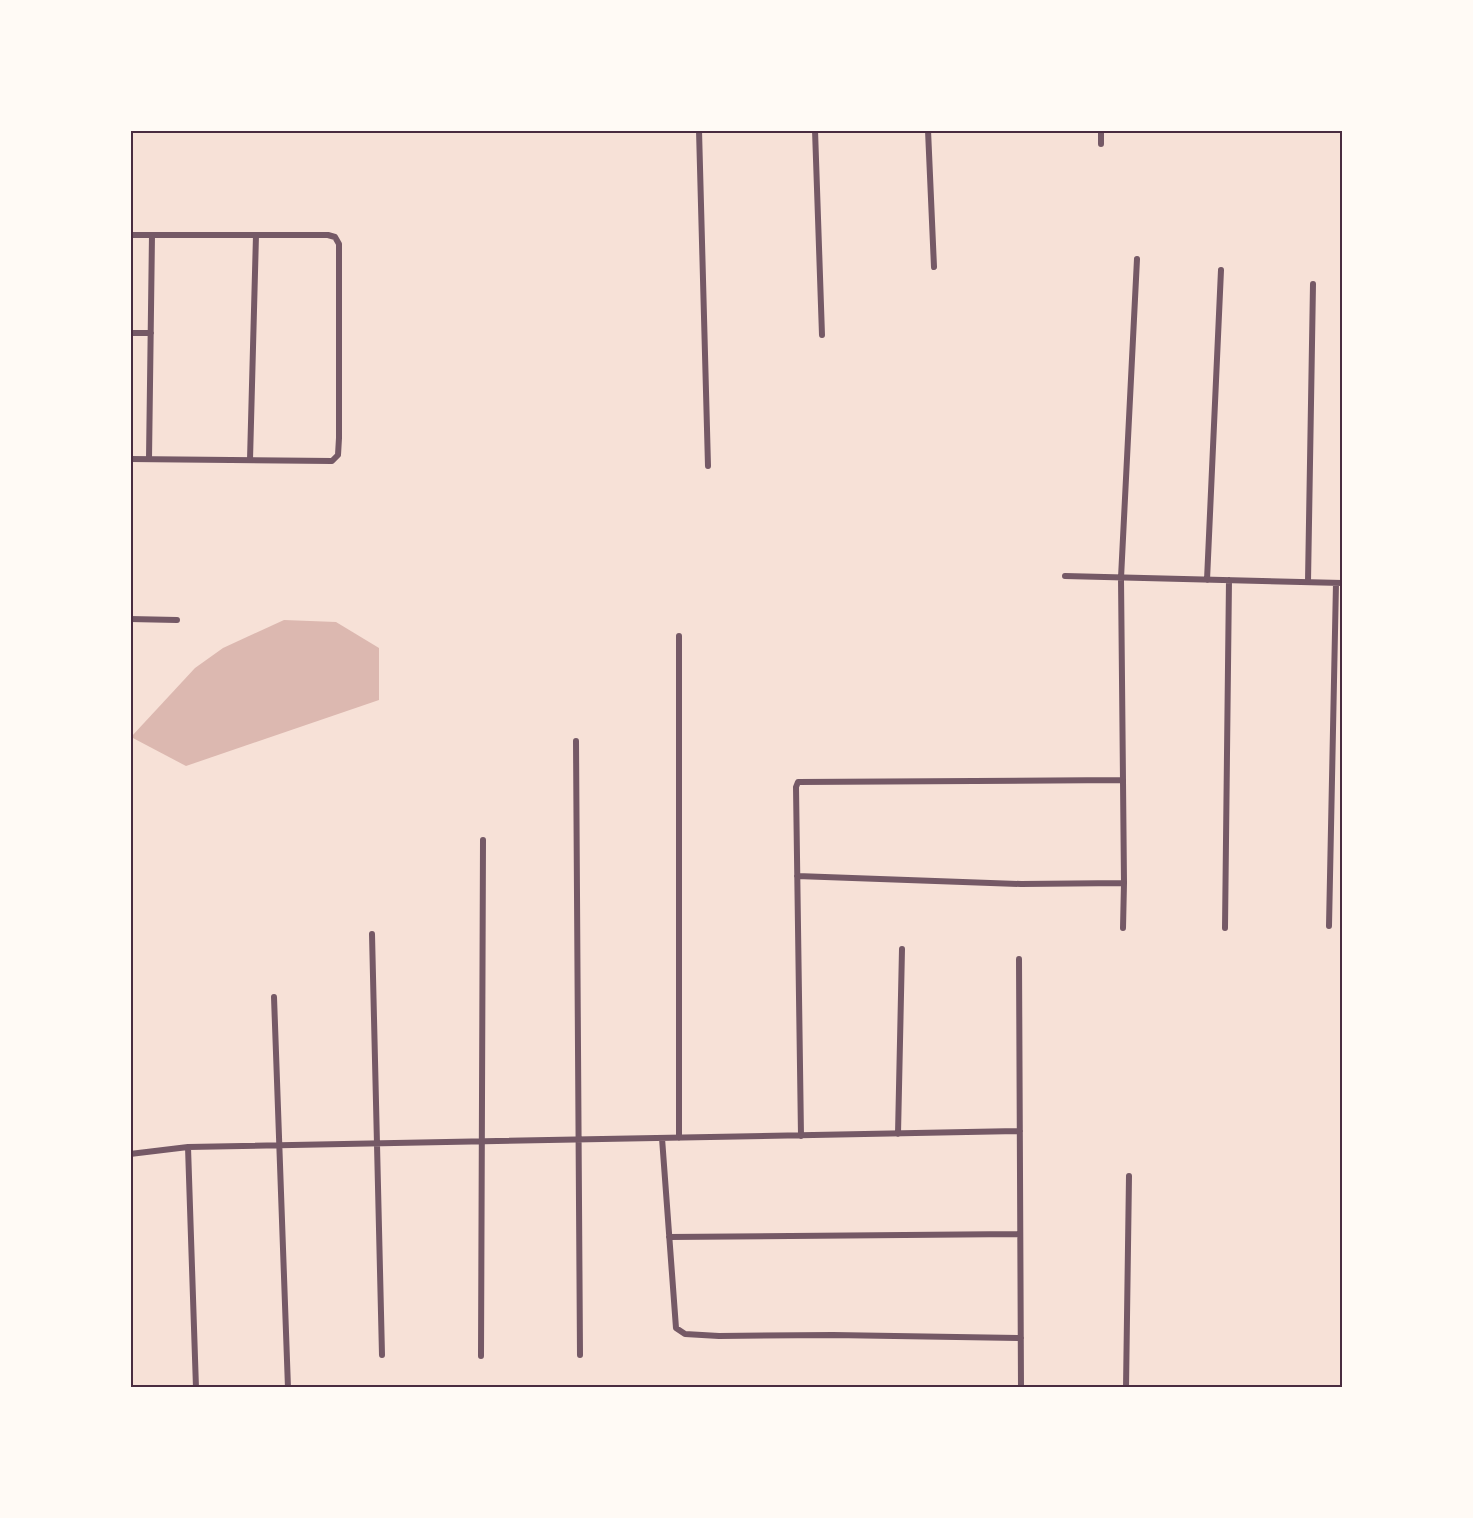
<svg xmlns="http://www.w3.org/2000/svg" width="1473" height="1518" font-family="Roboto,sans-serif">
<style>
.water{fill:#dcb8b0}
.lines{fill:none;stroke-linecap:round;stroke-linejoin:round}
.minor{stroke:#755966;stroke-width:6}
.neatline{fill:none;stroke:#4a2c40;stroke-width:2}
</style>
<rect width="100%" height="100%" fill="#f7e1d7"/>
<path class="water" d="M284,620L336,622L379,648V700L186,766L131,737L195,668L223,648Z"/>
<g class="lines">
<path class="minor" d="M699,130L708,466
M815,130L822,335
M928,130L934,267
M1101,130V144
M130,235H328L335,237L339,244V438L338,455L332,461L130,459
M130,333H151
M149,459L152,235
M250,460L256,235
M1065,576L1342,583
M1207,580L1221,270
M1308,582L1313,284
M130,619L177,620
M679,636V1138
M576,741L580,1355
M797,876L1021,884L1124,883
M1329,926L1336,583
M1123,928L1124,883L1121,578L1137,259
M1225,928L1229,580
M372,934L382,1355
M1019,959L1021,1388
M274,997L288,1388
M898,1134L902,949
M801,1136L796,787L798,782L1123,780
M662,1138L676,1328L685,1334L719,1336L833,1335L1021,1338
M188,1147L196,1388
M130,1154L188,1147L1020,1131
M669,1237L1020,1234
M481,1356L483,840
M1126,1388L1129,1176"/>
</g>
<rect width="1473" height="1518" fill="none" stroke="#fffaf5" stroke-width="264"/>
<rect x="132" y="132" width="1209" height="1254" class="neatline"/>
</svg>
